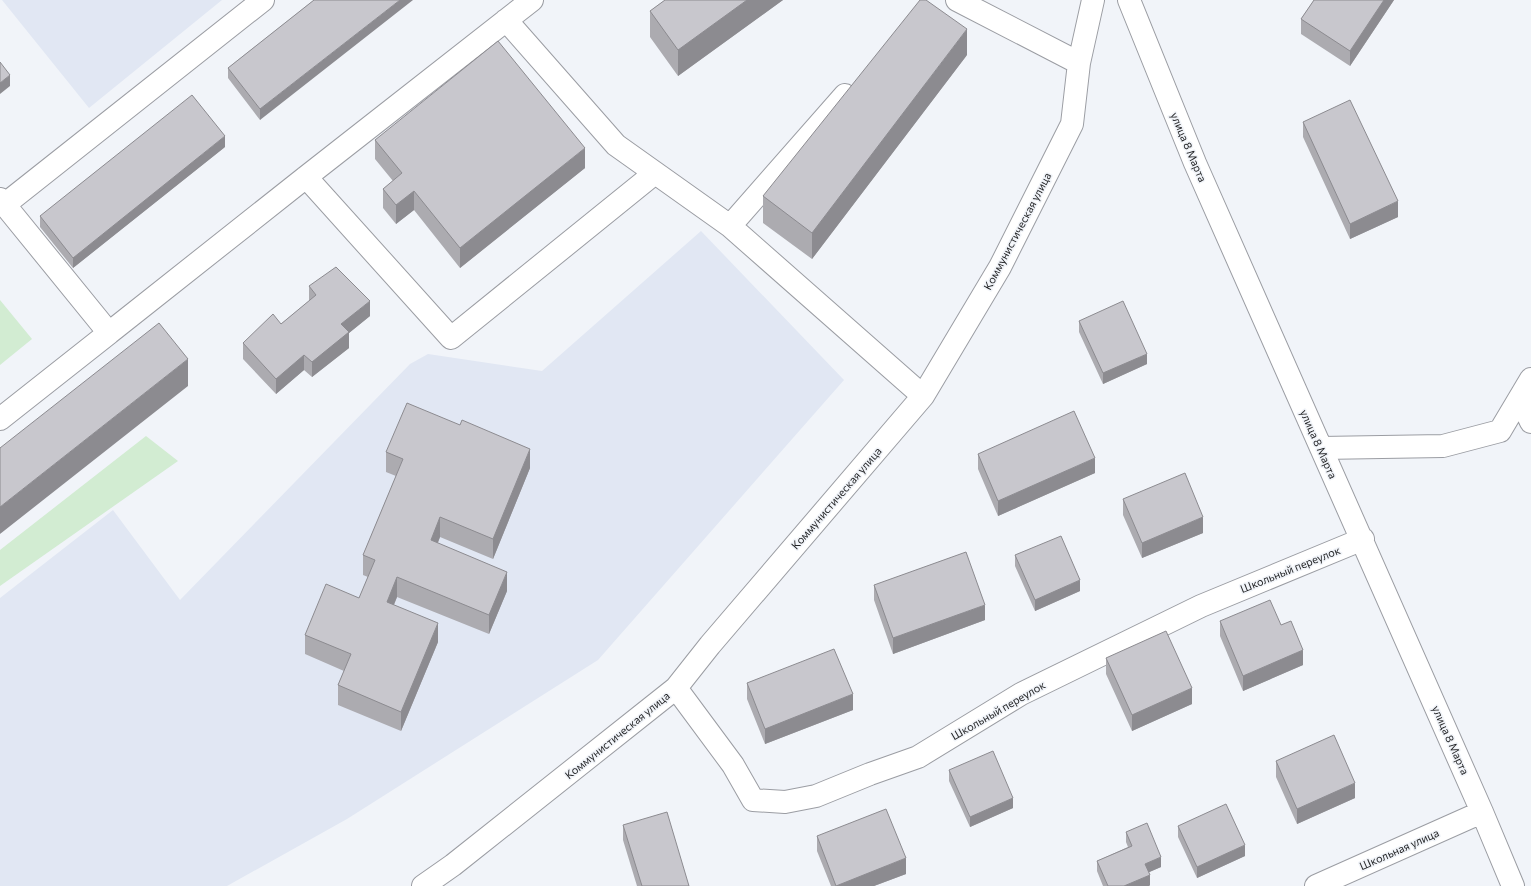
<svg xmlns="http://www.w3.org/2000/svg" width="1531" height="886" font-family="Commissioner,sans-serif">
<style>
.built{fill:#e1e7f3}
.green{fill:#d2ecd2}
.lines{fill:none;stroke-linecap:round;stroke-linejoin:round}
.minor-casing{stroke:#9b9da3;stroke-width:24}
.minor{stroke:#fff;stroke-width:22}
.wall{fill:#acabb0}
.shaded-wall{fill:#8c8b90}
.building{fill:#c8c7cd;stroke:#8c8b90}
.labels{text-anchor:middle;dominant-baseline:central;stroke-width:3;stroke-linejoin:round;paint-order:stroke}
.street-label{font-size:11px;fill:#242527;stroke:#f1f4f9}
</style>
<rect width="100%" height="100%" fill="#f1f4f9"/>
<path class="built" d="M2,0H222L89,108Z
M701,231L844,380L598,660L347,819L227,886H0V598L113,510L180,600L410,364L428,354L542,371Z"/>
<path class="green" d="M0,300L32,339L0,365Z
M146,436L178,461L0,586V550Z"/>
<g class="lines">
<defs>
<path id="minor" d="M957,0L1079,63
M1129,0L1195,163L1482,812L1513,886
M506,20L616,145L730,226
M845,95L730,226L923,396
M306,177L451,338L655,173
M0,199L109,333L306,177L532,0
M4,205L263,0
M1520,398L1531,422
M0,419L109,333
M1321,448L1443,446L1500,431L1531,379
M676,688L733,765L753,800L785,802L816,796L870,774L918,757L1021,694L1201,606L1363,539
M423,886L453,865L676,688L710,645L923,396L1000,267L1072,124L1079,63L1093,0
M1316,886L1482,812"/>
</defs>
<use href="#minor" class="minor-casing"/>
<use href="#minor" class="minor"/>
</g>
<path class="wall" d="M314,0L260,120L228,78V68Z
M665,0H783L678,76L650,37V11Z
M1314,0H1394L1350,66L1301,34V19Z
M967,55L812,259L763,223V196Z
M1303,122L1398,217L1350,239L1303,137Z
M375,140L585,168L460,268L414,210L396,224L383,208V189L393,181L375,159Z
M225,147L73,268L40,227V216Z
M309,286L370,316L349,333V348L312,377L304,370L276,394L243,359V343L281,324L309,301Z
M1079,321L1147,364L1103,384L1079,332Z
M386,452L530,468L493,559L440,537L438,543L507,591L489,634L397,597L394,605L438,642L401,731L338,705V685L344,671L305,654V635L359,598L368,577L363,575V555L396,476L386,472Z
M978,454L1095,473L998,516L978,469Z
M1123,499L1203,533L1142,558L1123,515Z
M1015,555L1080,591L1035,611L1015,566Z
M874,585L985,620L893,654L874,600Z
M1220,621L1281,625L1303,665L1243,691L1220,636Z
M1106,658L1192,704L1132,731L1106,674Z
M747,683L853,710L765,744L747,699Z
M1276,761L1355,798L1297,824L1276,777Z
M949,770L1013,808L970,827L949,781Z
M623,825L689,886H637L623,840Z
M1178,826L1245,856L1197,878L1178,837Z
M1126,832L1161,867L1149,872L1150,885L1149,886H1103L1097,871V861L1128,847L1126,842Z
M817,836L906,874L874,886H831L817,851Z"/>
<path class="shaded-wall" d="M400,0H413L260,120V109Z
M747,0H783L678,76V50Z
M1384,0H1394L1350,66V51Z
M967,29V55L812,259V233Z
M10,75V86L0,94V83Z
M225,136V147L73,268V258Z
M585,148V168L460,268V248Z
M414,191V210L396,224V205Z
M1398,201V217L1350,239V224Z
M370,301V316L349,333V348L312,377V362L341,324Z
M1147,354V364L1103,384V373Z
M304,355V370L276,394V379Z
M188,359V386L0,534V507Z
M530,449V468L493,559V539Z
M1095,458V473L998,516V501Z
M440,517V537L431,559V540Z
M1203,517V533L1142,558V543Z
M507,572V591L489,634V615Z
M397,577V597L387,621V602Z
M1080,580V591L1035,611V600Z
M985,605V620L893,654V638Z
M438,623V642L401,731V712Z
M1303,650V665L1243,691V676Z
M1192,688V704L1132,731V715Z
M853,694V710L765,744V729Z
M1355,783V798L1297,824V809Z
M1013,798V808L970,827V817Z
M1245,845V856L1197,878V867Z
M1161,857V867L1145,874V864Z
M906,858V874L874,886H836Z
M1150,875V885L1149,886H1124Z"/>
<path class="building" d="M314,0H400L260,109L228,68Z
M665,0H747L678,50L650,11Z
M920,0H926L967,29L812,233L763,196Z
M1314,0H1384L1350,51L1301,19Z
M498,41L585,148L460,248L414,191L396,205L383,189L402,173L375,140Z
M0,62L10,75L0,83Z
M192,95L225,136L73,258L40,216Z
M1350,100L1398,201L1350,224L1303,122Z
M336,267L370,301L341,324L349,332L312,362L304,355L276,379L243,343L273,314L281,324L316,295L309,286Z
M1123,301L1147,354L1103,373L1079,321Z
M159,323L188,359L0,507V448Z
M407,403L460,425L462,420L530,449L493,539L440,517L431,540L507,572L489,615L397,577L387,602L438,623L401,712L338,685L351,654L305,635L326,584L359,598L375,560L363,555L403,459L386,452Z
M1074,411L1095,458L998,501L978,454Z
M1185,473L1203,517L1142,543L1123,499Z
M1061,536L1080,580L1035,600L1015,555Z
M966,552L985,605L893,638L874,585Z
M1270,600L1281,625L1291,621L1303,650L1243,676L1220,621Z
M1166,631L1192,688L1132,715L1106,658Z
M834,649L853,694L765,729L747,683Z
M1334,735L1355,783L1297,809L1276,761Z
M993,751L1013,798L970,817L949,770Z
M1226,804L1245,845L1197,867L1178,826Z
M886,809L906,858L836,886L817,836Z
M667,812L689,886H642L623,825Z
M1147,823L1161,857L1145,864L1150,875L1124,886H1108L1097,861L1132,846L1126,832Z"/>
<g class="labels">
<g class="street-label">
<text transform="translate(1189 147) rotate(67)">улица 8 Марта</text>
<text transform="translate(1017 231) rotate(-62)">Коммунистическая улица</text>
<text transform="translate(1319 444) rotate(66)">улица 8 Марта</text>
<text transform="translate(836 498) rotate(-49)">Коммунистическая улица</text>
<text transform="translate(1290 569) rotate(-22)">Школьный переулок</text>
<text transform="translate(998 710) rotate(-30)">Школьный переулок</text>
<text transform="translate(617 735) rotate(-39)">Коммунистическая улица</text>
<text transform="translate(1451 740) rotate(66)">улица 8 Марта</text>
<text transform="translate(1399 849) rotate(-24)">Школьная улица</text>
</g>
</g>
</svg>
